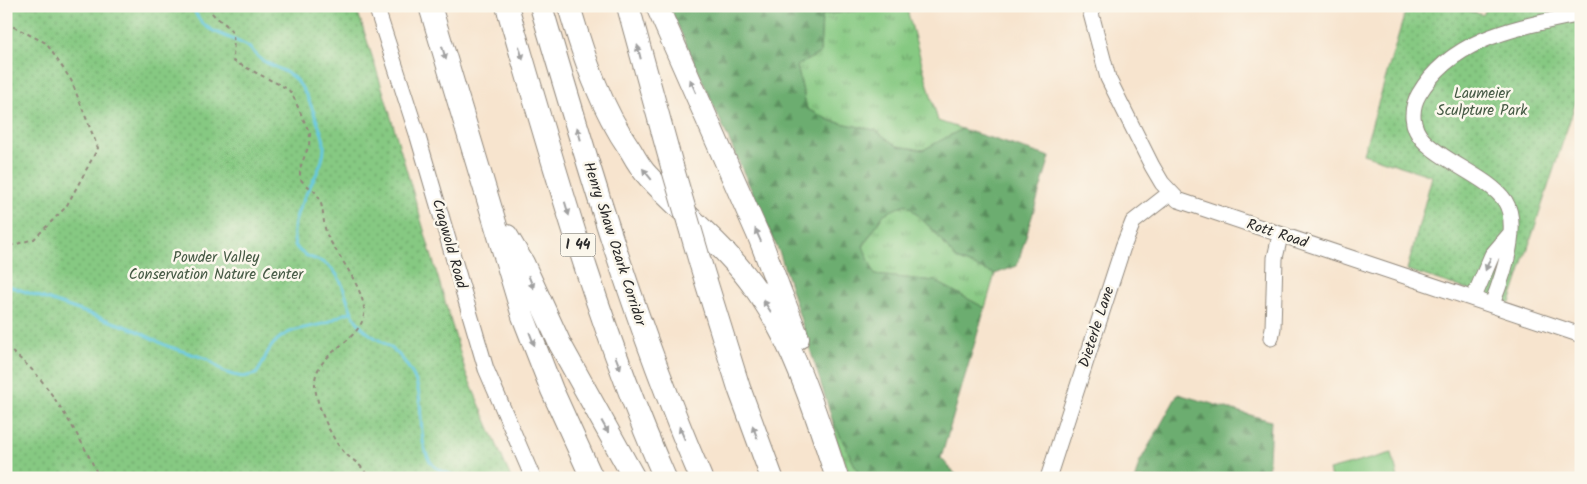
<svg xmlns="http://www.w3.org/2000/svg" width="1587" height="484" font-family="Kalam,sans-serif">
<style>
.grass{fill:url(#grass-tufts);stroke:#587a56}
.forest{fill:url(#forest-firs);stroke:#4c6c4e}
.park{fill:url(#park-dots);stroke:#587a56}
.garden{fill:#86c982;stroke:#587a56}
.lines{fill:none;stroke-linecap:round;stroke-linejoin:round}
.stream{stroke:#63c7e0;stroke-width:3}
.minor-casing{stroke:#91887c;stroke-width:17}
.highway-casing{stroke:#91887c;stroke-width:24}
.path{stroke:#91887c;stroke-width:2;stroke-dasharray:4 4;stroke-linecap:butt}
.minor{stroke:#fff;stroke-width:15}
.highway{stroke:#fff;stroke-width:22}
.highway-bridge-casing{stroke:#91887c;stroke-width:24;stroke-linecap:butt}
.highway-bridge{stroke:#fff;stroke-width:22}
.oneway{fill:#a0a0a0}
.labels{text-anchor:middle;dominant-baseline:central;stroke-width:5;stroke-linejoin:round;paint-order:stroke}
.shield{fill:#fbf7ec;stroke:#696865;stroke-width:1}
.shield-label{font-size:14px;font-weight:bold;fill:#2b2b2b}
.park-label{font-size:15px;fill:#465a45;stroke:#fbf7ec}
.street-label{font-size:15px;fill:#2b2b2b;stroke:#fbf7ec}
</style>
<defs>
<pattern id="grass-tufts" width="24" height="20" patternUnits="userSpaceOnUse" patternTransform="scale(1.25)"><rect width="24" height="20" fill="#86c982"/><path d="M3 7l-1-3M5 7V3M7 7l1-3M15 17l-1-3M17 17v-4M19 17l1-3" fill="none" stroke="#6ea36b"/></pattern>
<pattern id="forest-firs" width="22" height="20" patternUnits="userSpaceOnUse" patternTransform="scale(1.25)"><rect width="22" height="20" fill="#6cad70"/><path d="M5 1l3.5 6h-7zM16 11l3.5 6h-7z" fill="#598d5c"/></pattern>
<pattern id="park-dots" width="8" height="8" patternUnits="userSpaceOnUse" patternTransform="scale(1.25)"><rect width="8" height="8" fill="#86c982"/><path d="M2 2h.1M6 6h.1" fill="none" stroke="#6ea36b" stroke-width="1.8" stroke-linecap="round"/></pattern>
</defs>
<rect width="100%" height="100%" fill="#fbf7ec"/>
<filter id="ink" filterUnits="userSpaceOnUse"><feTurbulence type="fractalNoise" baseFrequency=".02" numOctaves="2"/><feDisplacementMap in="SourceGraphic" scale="10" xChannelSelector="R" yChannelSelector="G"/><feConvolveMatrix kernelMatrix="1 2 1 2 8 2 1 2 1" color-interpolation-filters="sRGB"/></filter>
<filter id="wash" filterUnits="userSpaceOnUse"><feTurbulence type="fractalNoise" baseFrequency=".0096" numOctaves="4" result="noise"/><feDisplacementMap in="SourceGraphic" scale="20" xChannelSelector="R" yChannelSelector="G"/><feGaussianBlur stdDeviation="1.12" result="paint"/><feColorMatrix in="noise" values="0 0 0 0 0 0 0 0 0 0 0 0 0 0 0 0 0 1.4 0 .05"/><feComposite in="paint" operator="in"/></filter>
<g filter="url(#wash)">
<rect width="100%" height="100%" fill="#f7e4ce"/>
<path class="grass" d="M894,6H906L938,121L962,129L923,150L897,146L875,130L831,121L807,109L797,66L820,53L822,15Z
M906,204L934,231L956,259L995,274L985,308L935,281L875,275L863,247L884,213Z
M832,419L861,478H851L836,439Z"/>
<path class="forest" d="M669,6H894L822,15L820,53L797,66L807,109L831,121L875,130L897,146L923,150L962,129L1050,157L1017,266L995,274L956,259L934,231L906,204L884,214L863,246L875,275L935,281L985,308L941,458L959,478H861L832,419L780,254Z
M1178,394L1271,421L1268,478H1135L1139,463Z"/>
<path class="park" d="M6,6H356L385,97L466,373L511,478H6Z
M1407,6H1454L1483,15L1487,6H1581V86L1510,303L1407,270L1432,176L1363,154Z"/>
<path class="garden" d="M1392,453L1398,478H1331L1329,470Z"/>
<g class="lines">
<path class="stream" d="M193,6C200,33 224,33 245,45C252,48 256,56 262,60C273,67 286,70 295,79C308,92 315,117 322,134C335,170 285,203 295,245C303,260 322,257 332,269C346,283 346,305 356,320C365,334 379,339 391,348C401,355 407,365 413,375C427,400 414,446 434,466C442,473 453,475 462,478
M6,285L133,329L167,346L207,359L224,372L233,375L243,377L256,374C262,367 264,358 269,350C282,329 301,329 323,324C334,321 340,313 352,312"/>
</g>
</g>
<g filter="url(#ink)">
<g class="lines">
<defs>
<path id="minor" d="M376,6L418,137L486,369L533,478
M1089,6L1108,78L1152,166L1162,183L1178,200L1581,335
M1474,297L1492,255L1509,235
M1492,304C1502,279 1521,226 1505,201C1490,178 1443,162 1423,140C1411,127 1410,109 1419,94C1453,36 1521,27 1581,14
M1271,338L1273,328L1275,258L1280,236
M1048,478L1123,247L1133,222L1170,193"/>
<path id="highway" d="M430,6L523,316L552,390L592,478
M507,6C554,166 598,326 665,478
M541,6C588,166 635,325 701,478
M569,6C584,58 600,106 631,151C636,160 641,169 648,176C684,215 727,247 757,291C794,343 817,417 837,478
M628,6L672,166
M657,6L760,239L798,338
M507,236L523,263L560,344L634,478
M700,262L739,388L772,478"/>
</defs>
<use href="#minor" class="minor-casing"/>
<use href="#highway" class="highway-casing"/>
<path class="path" d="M208,6C213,20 228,22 232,33C235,41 233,52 233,61L288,89L293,96L310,134L309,145L300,168V178C304,186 314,188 318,196C325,209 322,225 328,237C338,256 371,297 363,319C355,344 313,355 315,385C316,404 330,436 343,451C352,461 363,464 368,478
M6,23L46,43L71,80L98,148L66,207L34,239L6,247
M6,347C17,356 28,365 37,375C57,399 88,450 99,478"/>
<use href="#minor" class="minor"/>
<use href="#highway" class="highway"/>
<defs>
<path id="highway-bridge" d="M672,166L700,262"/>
</defs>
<use href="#highway-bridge" class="highway-bridge-casing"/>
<use href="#highway-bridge" class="highway-bridge"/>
</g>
<defs><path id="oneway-solid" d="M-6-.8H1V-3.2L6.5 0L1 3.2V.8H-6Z" transform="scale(1.25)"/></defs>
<g class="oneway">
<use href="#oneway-solid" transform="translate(639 52) rotate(-104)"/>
<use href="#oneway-solid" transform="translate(444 53) rotate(73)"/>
<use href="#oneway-solid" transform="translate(521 53) rotate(74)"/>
<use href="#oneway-solid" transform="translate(693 86) rotate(-114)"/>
<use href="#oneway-solid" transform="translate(579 134) rotate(-106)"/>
<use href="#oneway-solid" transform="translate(647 174) rotate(-129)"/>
<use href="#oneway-solid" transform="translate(567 209) rotate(73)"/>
<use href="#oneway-solid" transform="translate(758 235) rotate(-114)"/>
<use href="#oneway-solid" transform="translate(1488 264) rotate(112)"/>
<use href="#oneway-solid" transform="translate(531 282) rotate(68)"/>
<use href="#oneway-solid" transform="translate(767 306) rotate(-123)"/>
<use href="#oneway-solid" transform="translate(532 339) rotate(69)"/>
<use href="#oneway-solid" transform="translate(618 363) rotate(69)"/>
<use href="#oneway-solid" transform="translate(605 427) rotate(61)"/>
<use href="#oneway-solid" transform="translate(755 432) rotate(-110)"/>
<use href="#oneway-solid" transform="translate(682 433) rotate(-113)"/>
</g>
</g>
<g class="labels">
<rect class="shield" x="560.5" y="233.5" width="35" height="23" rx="4"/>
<g class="shield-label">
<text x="578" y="245">I 44</text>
</g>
<g class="park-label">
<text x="1482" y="94">Laumeier<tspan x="1482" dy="17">Sculpture Park</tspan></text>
<text x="216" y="258">Powder Valley<tspan x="216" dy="17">Conservation Nature Center</tspan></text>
</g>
<g class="street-label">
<text transform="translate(1277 234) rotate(18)">Rott Road</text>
<text transform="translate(449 244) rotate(74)">Cragwold Road</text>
<text transform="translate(614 244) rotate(72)">Henry Shaw Ozark Corridor</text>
<text transform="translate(1097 327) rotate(-72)">Dieterle Lane</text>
</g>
</g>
<rect width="1587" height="484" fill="none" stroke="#fbf7ec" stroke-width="25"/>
</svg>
